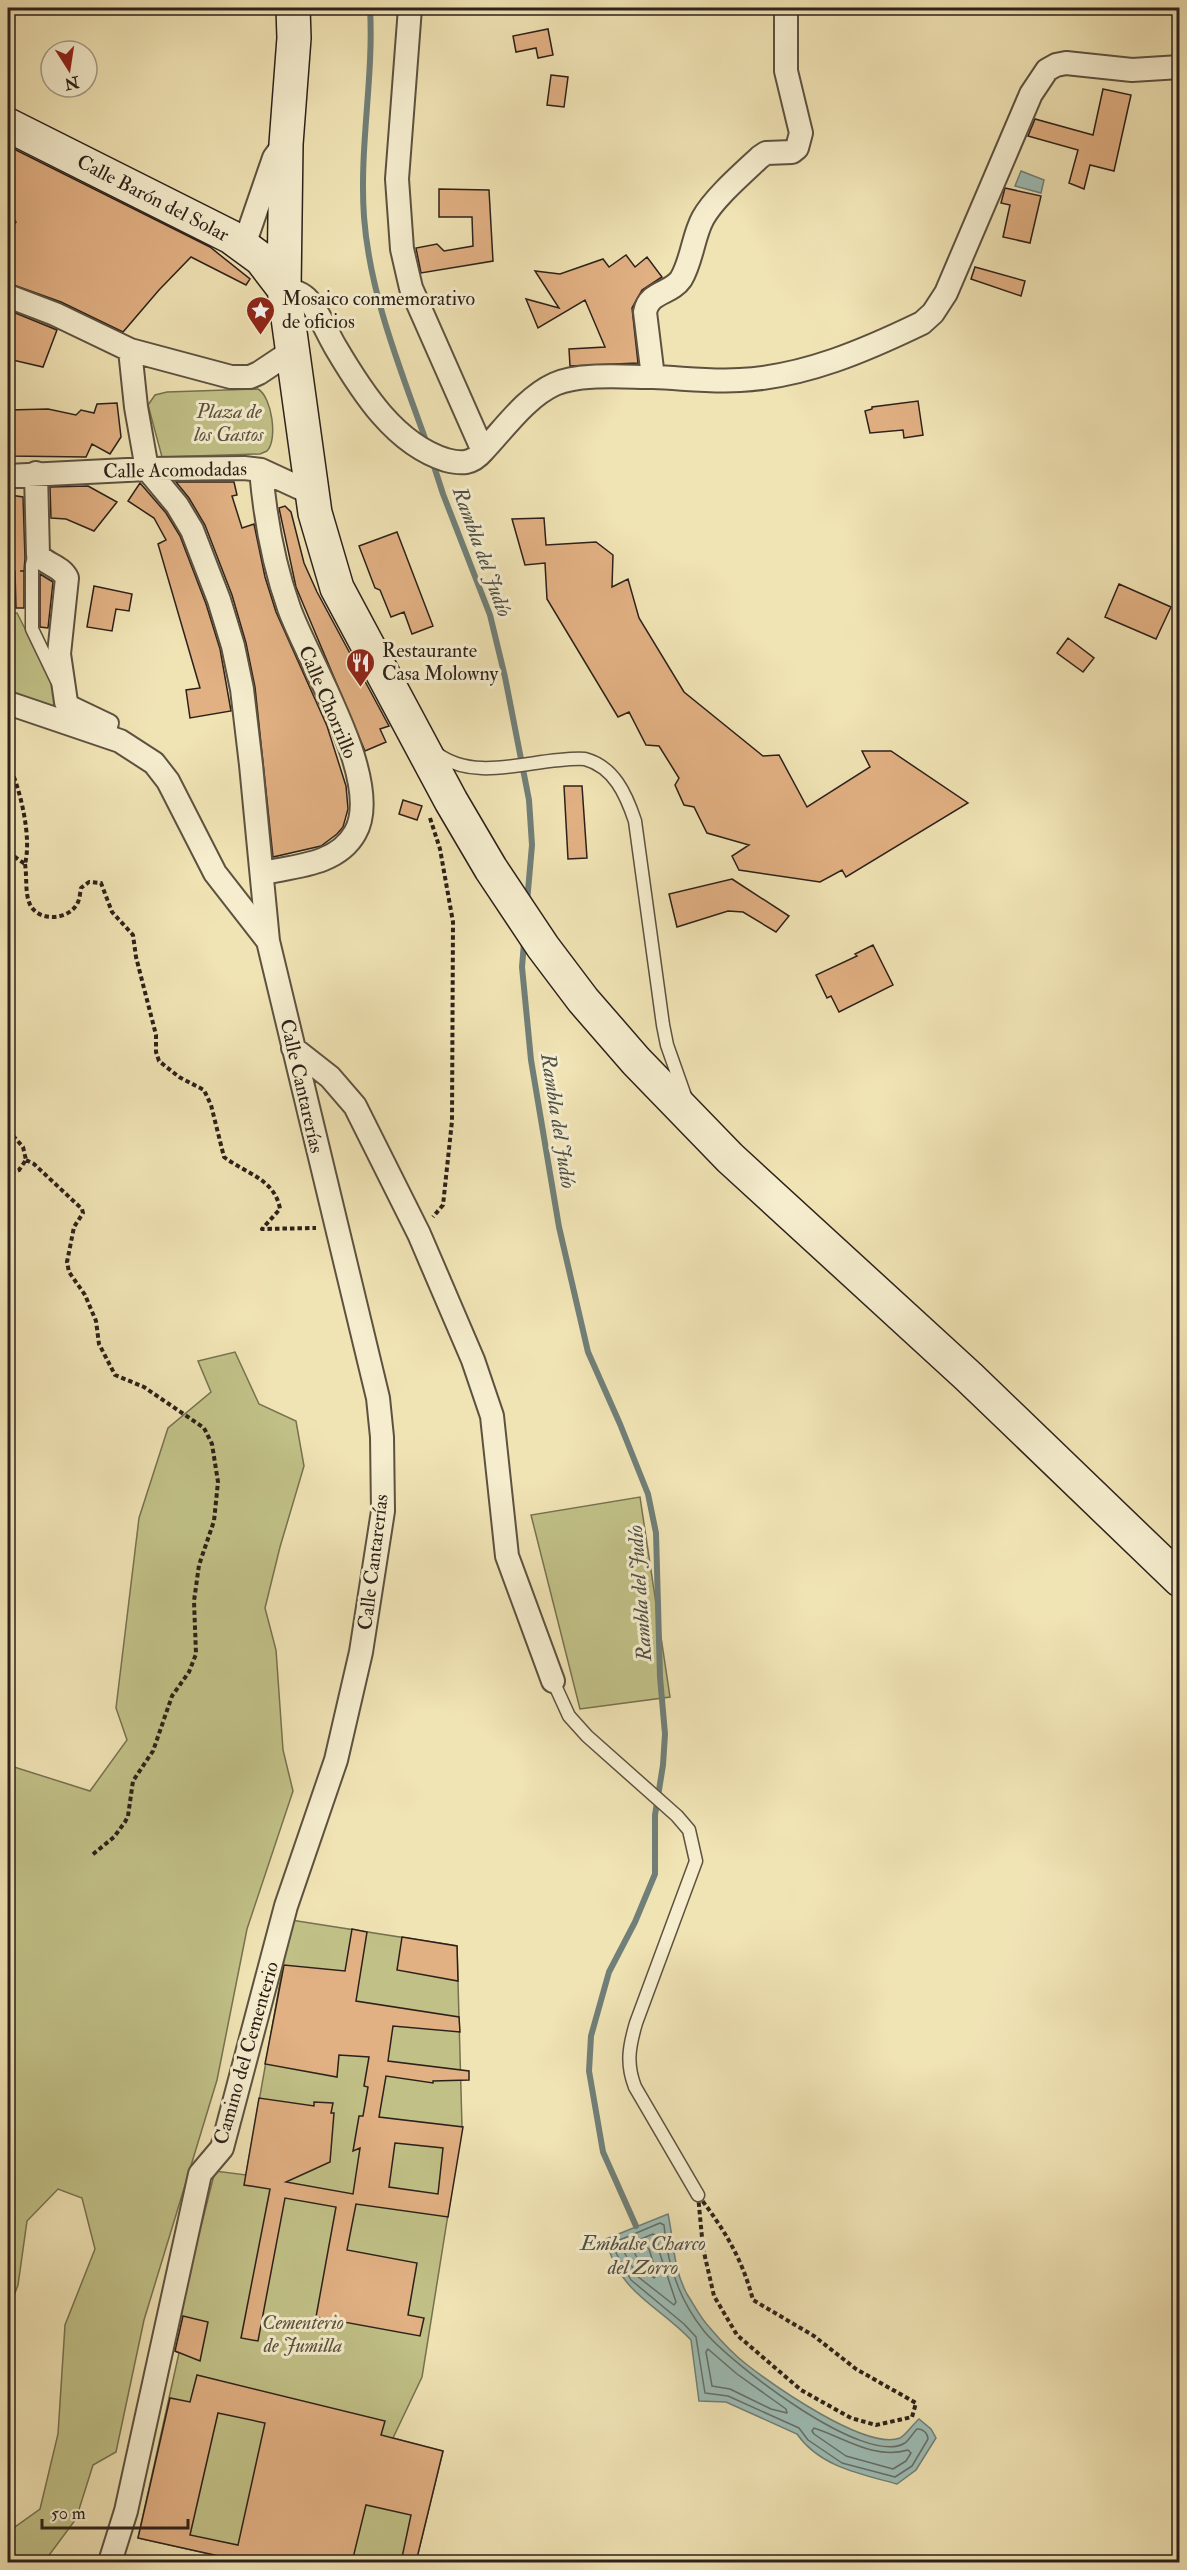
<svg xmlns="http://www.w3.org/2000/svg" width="1187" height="2570" font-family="'IM FELL Double Pica',serif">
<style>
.green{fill:#c1c187;stroke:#767150;stroke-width:1.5}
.water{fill:#9dbdb6;stroke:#707f78;stroke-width:1.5}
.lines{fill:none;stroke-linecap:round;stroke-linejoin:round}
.shore{stroke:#646f68;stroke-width:1.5}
.stream{stroke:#707f78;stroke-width:6}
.building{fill:#e1b083;stroke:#2c211a;stroke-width:1.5;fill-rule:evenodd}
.service-casing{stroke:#5d5240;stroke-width:15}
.pedestrian-casing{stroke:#5d5240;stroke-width:20}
.minor-casing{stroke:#5d5240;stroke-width:26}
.secondary-casing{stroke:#2c211a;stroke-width:36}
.path{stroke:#2c211a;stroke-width:4;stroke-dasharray:4.5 3;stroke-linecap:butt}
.service{stroke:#f5edce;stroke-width:12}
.pedestrian{stroke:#f5edce;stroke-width:16}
.minor{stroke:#f5edce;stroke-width:22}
.secondary{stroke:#f5edce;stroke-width:33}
.labels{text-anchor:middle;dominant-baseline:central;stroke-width:6;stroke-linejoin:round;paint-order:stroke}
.street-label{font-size:20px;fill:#2c211a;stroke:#f5edce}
.poi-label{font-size:20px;fill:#2c211a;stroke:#f5edce;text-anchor:start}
.park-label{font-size:20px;font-style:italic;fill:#59513b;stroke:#f5edce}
.water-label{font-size:21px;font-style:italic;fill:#4e5049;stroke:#f5edce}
</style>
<rect width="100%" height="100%" fill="#f0e3b4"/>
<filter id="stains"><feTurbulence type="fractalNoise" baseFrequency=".00333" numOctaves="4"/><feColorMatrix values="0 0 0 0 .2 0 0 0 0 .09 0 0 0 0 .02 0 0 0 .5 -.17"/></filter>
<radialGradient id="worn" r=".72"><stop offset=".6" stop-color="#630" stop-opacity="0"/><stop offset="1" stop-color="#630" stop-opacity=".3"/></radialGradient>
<path class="green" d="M258,389C272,397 278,440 267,451L260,454L162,457L148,405L155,395L167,392Z
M17,613L56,689L58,708L8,696V614Z
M235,1352L259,1404L296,1421L304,1466L280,1547L265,1608L276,1650L283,1750L293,1791L247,1929L217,2080L144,2320L116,2452L93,2465L76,2519L44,2562H8V2532L40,2509L58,2434L65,2325L95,2249L82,2198L58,2189L27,2221L18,2285L8,2311V1800L10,1805L11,1766L90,1791L127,1740L116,1708L139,1518L168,1428L211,1392L198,1361Z
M640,1497L670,1697L580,1709L531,1515Z
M291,1920L457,1946L462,2127L422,2377L393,2438L443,2451L416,2562H245L138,2538L179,2353L170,2349L215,2171L246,2175Z"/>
<path class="water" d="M1021,171L1044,180L1041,193L1015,186Z
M668,2214C674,2241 673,2269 687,2294C694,2305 701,2319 710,2328C721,2341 733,2354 746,2364C773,2385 866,2451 900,2438C906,2435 913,2424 919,2419L931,2429L936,2438L916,2470L897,2484C861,2474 820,2467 797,2434L726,2402L699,2401L691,2340C657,2304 618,2293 606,2239Z"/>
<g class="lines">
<path class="shore" d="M660,2223L664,2225C667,2263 680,2301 704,2331C729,2362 865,2468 905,2443C909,2440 913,2433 917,2429C923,2428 928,2434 928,2439L912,2466L895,2477L842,2463L808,2440L799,2428L728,2396L705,2393L696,2337L684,2324L631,2280L615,2251V2242Z
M653,2234L657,2236L658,2248L676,2302L674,2305L637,2276L623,2250L624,2246Z
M646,2247L649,2249L657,2275L654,2278L644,2270L635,2254L636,2251Z
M708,2349L737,2374L786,2409L787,2413L771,2409L730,2389L712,2386L706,2352Z
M814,2428C845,2438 874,2460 908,2450L911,2453L906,2461L893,2469L846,2456L814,2434L812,2431Z"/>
<path class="stream" d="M370,8C374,77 359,147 364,217C370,296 401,370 427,444
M432,460L443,494L490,615L505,677L529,800L532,845L527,902
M524,943L522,967L531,1060L559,1227L588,1352L620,1424L648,1494L656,1533L660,1677L665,1734L663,1765L655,1815V1874L635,1922L609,1972L591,2036L589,2071L603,2152L636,2226"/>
</g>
<path class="building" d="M548,29L553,55L538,58L536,48L516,52L513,36Z
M551,75L568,77L564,107L547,105Z
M1103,89L1131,95L1114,171L1090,165L1084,189L1069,183L1078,150L1028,136L1035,119L1093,135Z
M8,146L210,247L250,279L246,285L191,257L159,290L123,332L61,302L8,283V233L16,222L8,213Z
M1005,188L1041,196L1030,243L1003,237L1010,205L1001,203Z
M439,189L489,190L493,261L421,273L416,248L437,244L444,251L473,246L472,217H439Z
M626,255L635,267L647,257L662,277L642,290L632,308L638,363L570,366L569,349L605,347L585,300L538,328L526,299L559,308L535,271L560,274L603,259L609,267Z
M975,267L1025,281L1021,296L971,279Z
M8,310L57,330L43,367L8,359Z
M918,401L923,435L904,438L903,430L870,433L865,411L872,409V407Z
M117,403L121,437L110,454L92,444L86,457L8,456V410L48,409L76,415L81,410L94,413L97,404Z
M176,482H234L237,495L232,496L242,528L254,524L265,577L276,612L327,726L346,786L348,809L343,827L337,834L321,846L273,857L255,687L246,643L232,595L205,525L189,498Z
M140,483L166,513L180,536L206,604L220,649L231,711L190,718L186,690L200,688L158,544L166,540L154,518L128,501Z
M88,486L117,502L94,531L66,519L51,518L50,487Z
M10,495L23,497L25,558L24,571H20H24V608H16L15,571H8Z
M285,506L291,512L304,563L317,592L389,726L380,729L386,742L365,751L296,587L279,508Z
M544,518L546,545L596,542L613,555L612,587L628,579L639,618L684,692L763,756L779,755L807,807L870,767L862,751H891L968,803L846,877L842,870L820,882L739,870L732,856L749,845L707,833L694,807L684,805L675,785L679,778L659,746L646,745L629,712L618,717L547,599L545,563L525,565L512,519Z
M397,532L433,626L412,634L404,612L391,617L380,590L375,588L359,546Z
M40,574L53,582L48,628L40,627Z
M1119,584L1171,607L1156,639L1105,617Z
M94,586L132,594L129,611L116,609L112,631L87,627Z
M1068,638L1094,658L1083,672L1057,653Z
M564,786H582L587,858L568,859Z
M403,800L422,806L417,820L399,814Z
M732,879L789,916L776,932L743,912L728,911L677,927L669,894Z
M873,945L893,985L839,1012L831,996L827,998L816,975L857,956L855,954Z
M352,1929L367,1932L356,2001L459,2017L460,2032L393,2026L388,2061L469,2071V2080L433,2081V2083L386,2076L379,2117L463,2127L448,2217L356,2204L347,2250L417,2263L408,2315L424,2318L420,2336L316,2317L336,2207L285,2198L258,2341L241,2338L270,2189L244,2185L259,2098L314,2106V2102L333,2103L331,2113H334L330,2162L286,2182L353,2194L360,2148L353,2151L359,2116H363L368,2087L364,2086L369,2057L339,2055L337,2077L265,2064L284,1965L345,1971ZM395,2143L443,2148L438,2194L389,2187Z
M402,1937L457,1946L458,1981L397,1970Z
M183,2316L208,2322L200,2361L175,2351Z
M197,2375L385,2421L381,2435L443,2451L416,2562H401L411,2515L366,2505L352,2562H246L138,2538L170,2398L190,2402ZM218,2413L265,2423L238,2545L190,2535Z"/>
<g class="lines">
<defs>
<path id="service" d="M36,549L32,565V629L57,681
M436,753C478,785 537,756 585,759C614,767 626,794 635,821L663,1025L667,1045L685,1096
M553,1681L569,1716L587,1736L677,1816L689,1830L696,1861L636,2023C629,2047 626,2064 635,2087L698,2195"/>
<path id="pedestrian" d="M66,702L110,723L106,736"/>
<path id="minor" d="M786,8V71L801,133L797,148L792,152L766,153L760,157C743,173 714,198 703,218C693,236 692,261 681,279C671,294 649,291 645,312L653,377C682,378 711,382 740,380C804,377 866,350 922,323L933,313L946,293L1031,94L1047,70L1056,65L1066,63L1132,70L1180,67
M244,245L274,158L282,147
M284,289C294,291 302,293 309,301C320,314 327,333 336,348C362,392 395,444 446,460C462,464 472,464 483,451L411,288L402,249L397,179L410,8
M8,296L55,314L130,350L231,377H250L259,373L292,351
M483,451C504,429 526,397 555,384C580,373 625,377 653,377
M261,470C265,517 273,563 289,608C307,660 385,782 355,833C337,865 295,866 263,873
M36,473L38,555C47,565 61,566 67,578L59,654L66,702
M8,476L147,469L244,468L261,470L300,488L310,489
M8,703L120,741L154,763L168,781L215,873L268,941
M293,1048L330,1077L355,1106L419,1234L473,1360L492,1416L507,1556L553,1681
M110,2562L126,2511L200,2174L222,2148L286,1906L336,1760L361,1652L383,1511L382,1437L378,1398L268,941L251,765L242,689L233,646L219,600L192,530L177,505L147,469L136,407L130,350"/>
<path id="secondary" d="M293,8L294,38L286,144L284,289L315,513L337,588L451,801L491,869L543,947L583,1000L636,1061L730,1158L969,1377L1180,1580
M8,125L231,237L261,259L284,289"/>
</defs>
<use href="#service" class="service-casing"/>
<use href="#pedestrian" class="pedestrian-casing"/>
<use href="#minor" class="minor-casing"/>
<use href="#secondary" class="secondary-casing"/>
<path class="path" d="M8,763C20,787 32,837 25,864L8,852
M430,818L440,849L453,922L452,1121L443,1205L433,1217
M25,864C27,876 25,891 29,902C36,923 70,921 78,902C80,898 80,892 81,888L89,882L101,883L112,912L133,935L136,957L156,1035V1052L159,1061L179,1077L204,1090L211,1105L224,1157C245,1173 275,1179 280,1209L262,1229L316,1228
M8,1130L23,1147L26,1160L19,1170L8,1174
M26,1160L34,1164L82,1209L83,1213L74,1227L67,1262L69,1272L85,1295L96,1321L99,1344L115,1375L144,1387L204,1428L212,1444L218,1482L214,1521L199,1565L194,1601L196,1654L189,1672L172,1696L153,1751L133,1781L128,1816L125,1822L114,1837L92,1855
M698,2195C724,2229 742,2258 753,2300L814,2336L856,2369L916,2403L912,2417L876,2425L851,2418L801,2390L737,2335L714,2296L703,2248Z"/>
<use href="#service" class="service"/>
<use href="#pedestrian" class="pedestrian"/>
<use href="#minor" class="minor"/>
<use href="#secondary" class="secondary"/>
</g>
<defs>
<symbol id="sight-pin" viewBox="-11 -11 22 30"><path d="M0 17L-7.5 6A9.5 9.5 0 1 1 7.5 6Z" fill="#8f2418" stroke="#f5edce"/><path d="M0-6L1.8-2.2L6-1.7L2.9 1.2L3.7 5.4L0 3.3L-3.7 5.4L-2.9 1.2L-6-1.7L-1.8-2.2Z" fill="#fff"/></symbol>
<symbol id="restaurant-pin" viewBox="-11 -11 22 30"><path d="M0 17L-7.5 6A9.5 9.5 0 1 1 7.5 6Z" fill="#8f2418" stroke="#f5edce"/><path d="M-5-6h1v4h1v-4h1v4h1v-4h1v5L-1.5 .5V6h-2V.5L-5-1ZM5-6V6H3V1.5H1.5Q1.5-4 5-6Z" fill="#fff"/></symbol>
</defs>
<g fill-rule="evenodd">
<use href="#sight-pin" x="244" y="294" width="33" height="45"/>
<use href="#restaurant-pin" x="344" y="646" width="33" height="45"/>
</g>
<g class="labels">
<g class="street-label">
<text transform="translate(153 198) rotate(27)">Calle Barón del Solar</text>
<text transform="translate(175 470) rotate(-1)">Calle Acomodadas</text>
<text transform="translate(328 702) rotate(67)">Calle Chorrillo</text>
<text transform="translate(302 1086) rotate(77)">Calle Cantarerías</text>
<text transform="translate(373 1562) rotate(-83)">Calle Cantarerías</text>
<text transform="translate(246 2053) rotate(-74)">Camino del Cementerio</text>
</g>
<g class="poi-label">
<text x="282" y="298">Mosaico conmemorativo<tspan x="282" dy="23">de oficios</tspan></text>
<text x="382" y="650">Restaurante<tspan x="382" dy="23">Casa Molowny</tspan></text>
</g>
<g class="park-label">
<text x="229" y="411">Plaza de<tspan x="229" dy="23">los Gastos</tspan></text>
<text x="303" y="2322">Cementerio<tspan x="303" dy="23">de Jumilla</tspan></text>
</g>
<g class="water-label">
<text transform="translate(482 552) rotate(70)">Rambla del Judío</text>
<text transform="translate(558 1121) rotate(81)">Rambla del Judío</text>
<text transform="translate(640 1593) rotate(-94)">Rambla del Judío</text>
<text x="643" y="2243">Embalse Charco<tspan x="643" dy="24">del Zorro</tspan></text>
</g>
</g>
<rect width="1187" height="2570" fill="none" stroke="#f0e3b4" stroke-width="30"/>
<rect x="9" y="9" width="1169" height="2552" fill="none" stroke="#2c211a" stroke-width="3"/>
<rect x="15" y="15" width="1157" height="2540" fill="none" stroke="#2c211a" stroke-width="1.5"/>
<g transform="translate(69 69) rotate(168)"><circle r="28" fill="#f5edce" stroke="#a59b86" stroke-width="1.5"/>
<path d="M0-4.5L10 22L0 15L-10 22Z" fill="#8f2418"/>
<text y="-9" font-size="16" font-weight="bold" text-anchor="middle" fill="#2c211a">N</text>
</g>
<path d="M42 2519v9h146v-9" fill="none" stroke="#2c211a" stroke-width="3"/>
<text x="51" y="2519" font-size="18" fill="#2c211a" stroke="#f5edce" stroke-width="4.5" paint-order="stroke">50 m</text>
<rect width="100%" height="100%" filter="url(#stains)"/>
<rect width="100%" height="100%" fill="url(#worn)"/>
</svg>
